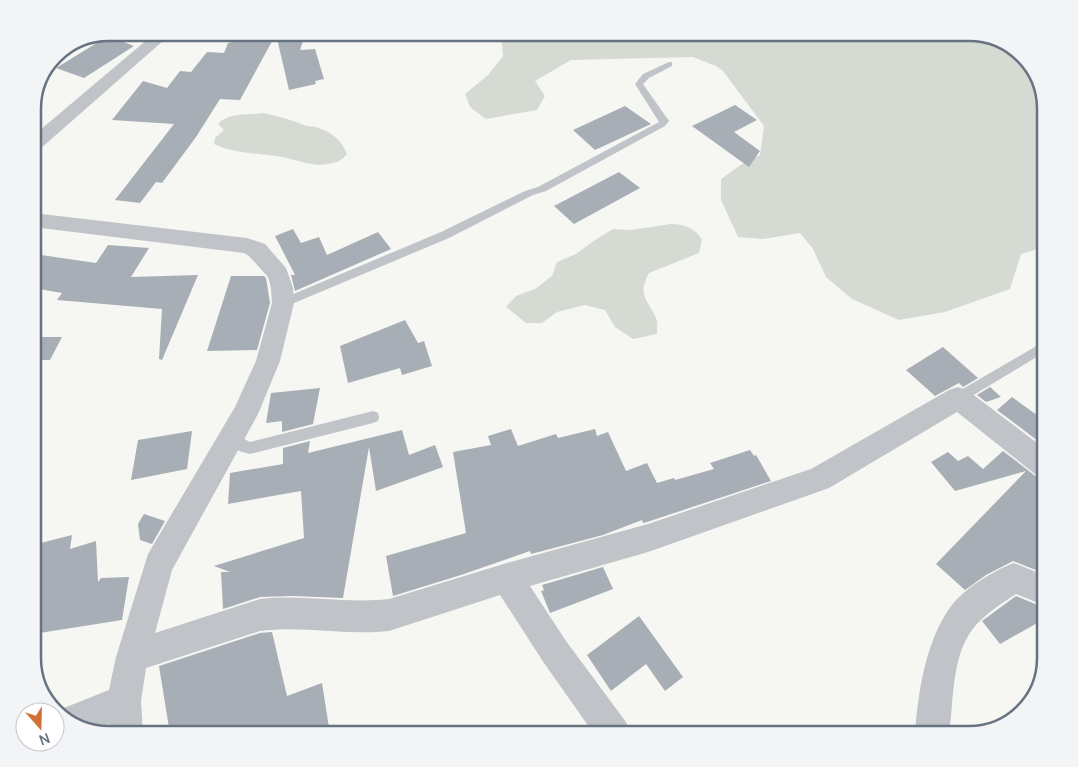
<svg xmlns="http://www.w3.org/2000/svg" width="1078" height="767" font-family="Manrope,sans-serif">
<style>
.green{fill:#d5dbd3}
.building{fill:#a8aeb5}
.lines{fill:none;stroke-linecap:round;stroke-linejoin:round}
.service{fill:#c0c3c7;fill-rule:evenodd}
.minor{fill:#c0c3c7;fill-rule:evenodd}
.rim{fill:none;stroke:#687382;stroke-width:2.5}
</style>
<rect width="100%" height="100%" fill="#f6f6f3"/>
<path class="green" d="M501,33H969L1015,48L1037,75L1045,109V247L1021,254L1010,289L945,312L899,320L852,299L826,277L813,249L800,233L763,239L738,237L721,200V179L742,164L760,155L764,126L723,71L716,66L693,57L571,60L535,81L545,96L537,110L486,119L470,107L465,94L488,75L503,56Z
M263,113C277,116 292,120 304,125C307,127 312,126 316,127C331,132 341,139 347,154C342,160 337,163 328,164C312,167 297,160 282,157C259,153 235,154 214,144L215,138L224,130L218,124C228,112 248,115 263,113Z
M671,224C684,224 696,228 702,240L699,253L649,273C637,296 647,298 656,318C658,322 657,329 657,334L633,339L615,327L605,310L585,305L557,312L542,323H526L506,307L516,296L535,289L552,276L557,262L576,254L595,240L613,229L631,230Z"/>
<path class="building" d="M276,32H306L300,50L315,49L324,79L315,81L316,84L289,90L276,34L240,100L220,99L196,137L162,183L156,182L140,203L115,200L174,124L112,120L143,81L167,88L180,71L191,72L207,52L224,53L228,43L276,34Z
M108,36L134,46L84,78L56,68Z
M735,105L757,120L734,132L760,151L749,167L692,126Z
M625,106L651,124L595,150L573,130Z
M619,172L640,188L574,224L554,206Z
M293,229L301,243L319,237L327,255L378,232L391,249L295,291L291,275H295L275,236Z
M108,245L149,248L131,277L198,275L162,360L159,359L162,309L57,300L62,293L33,288V265L41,255L96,263Z
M231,276H264L266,278L270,303L257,350L207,351Z
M405,320L418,343L424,341L432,366L402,375L400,368L348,383L340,346Z
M33,337H62L50,360H33Z
M943,347L978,378L963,387L959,383L935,396L906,370Z
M990,387L1001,397L986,402L977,395Z
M320,388L313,424L282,432V421L266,423L271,393Z
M1012,397L1041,418L1046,414V447L997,410Z
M511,429L518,446L556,434L558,438L595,429L597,436L608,432L626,471L647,463L657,483L674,478L675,480L714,469L710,463L750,450L754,456L756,455L771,481L647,522L643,523L642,520L603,535L531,554L530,551L461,575L393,596L386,556L466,533L453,452L491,445L488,436Z
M402,430L409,455L435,445L443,467L376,491L369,447L343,598L292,596L260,597L223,609L221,572H230L214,566L304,538L301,491L228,504L230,473L283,464V448L310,441L308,453Z
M192,431L187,469L131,480L138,440Z
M1003,451L1034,475L1046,479V571L1041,572L1013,561L986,575L965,590L936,564L1026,471L955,491L931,462L948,452L958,461L968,456L983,469Z
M144,514L165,521L152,544L140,540L138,524Z
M72,535L70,549L96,541L98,582L101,578L129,577L122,620L33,634V545Z
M603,567L613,589L550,613L541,591L544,590L542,585Z
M1016,596L1040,606L1046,605V618L1000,644L982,621Z
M639,616L683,677L665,691L646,664L611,691L587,655Z
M272,632L287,696L322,683L330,734H170L159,666L260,633Z"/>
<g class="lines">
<path class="service" d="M669,62H672V66L649,78L643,84L669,121L665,126L546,191L533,195L449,238L287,306H279L277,303L279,300L441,232L525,191L538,187L659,122L635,84L643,74Z
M1045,341V352L962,402L958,403L954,402L952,398L954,394Z
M373,411L378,413L379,417L378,421L373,423L250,454C240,452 229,447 224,438L226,434L231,432L250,442Z"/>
<path class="minor" d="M155,33H172L40,149L33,151V136Z
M33,213L247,238L265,244L286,268L293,288L294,303L280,361L258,414L172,570L155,633L260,599C303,594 346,604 389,599L507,563L648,524L811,469L949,390L958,387L967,390L1045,449V477L1035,474L957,412L829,488L648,552L530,586L566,641L626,722L631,734H594L544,663L500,595L389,631C346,636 303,625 260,631L146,668L141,701L143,734H109L108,724L95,729L63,719L58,713L59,710L109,690L116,657L148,554L235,407L256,361L272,303L271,288L268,277L249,256L244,253L33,227Z
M1014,563L1041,574L1045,573V603L1041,604L1016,594C1001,604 983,615 972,630C951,659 954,701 949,734H915C918,694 925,644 949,609C963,589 991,572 1014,563Z"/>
</g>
<path d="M0 0H1078V767H0ZM109 41H969A68 68 0 0 1 1037 109V658A68 68 0 0 1 969 726H109A68 68 0 0 1 41 658V109A68 68 0 0 1 109 41Z" fill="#f3f4f5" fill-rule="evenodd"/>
<path class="rim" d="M109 41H969A68 68 0 0 1 1037 109V658A68 68 0 0 1 969 726H109A68 68 0 0 1 41 658V109A68 68 0 0 1 109 41Z"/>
<g transform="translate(40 727) rotate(160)"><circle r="24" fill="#ffffff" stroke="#c3c7cd"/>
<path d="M0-4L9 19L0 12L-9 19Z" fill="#d36f36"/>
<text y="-8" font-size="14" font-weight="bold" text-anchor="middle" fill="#687382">N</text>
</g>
</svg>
